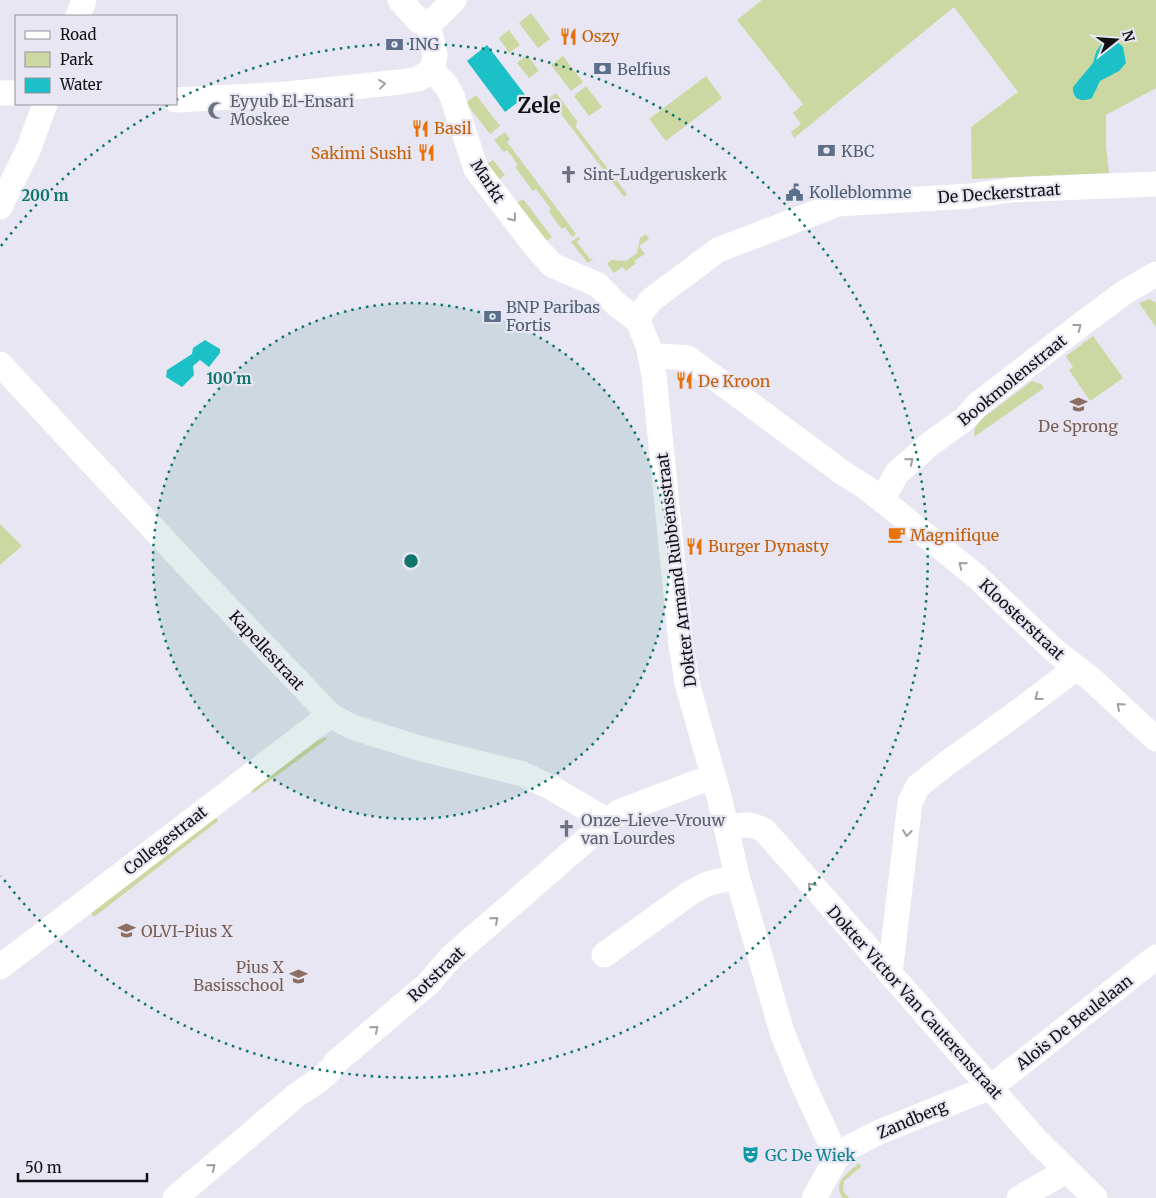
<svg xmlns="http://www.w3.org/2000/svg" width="1156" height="1198" font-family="Merriweather,serif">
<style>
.green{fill:#ccd8a1}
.water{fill:#1bc1c7}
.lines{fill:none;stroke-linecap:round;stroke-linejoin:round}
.minor{stroke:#fff;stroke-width:25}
.oneway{stroke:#a0a0a1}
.ring{fill:none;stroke:#0f766e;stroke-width:2.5;stroke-dasharray:2.5 5}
.labels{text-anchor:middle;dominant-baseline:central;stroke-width:4.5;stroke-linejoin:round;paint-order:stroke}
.food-label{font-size:16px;fill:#c56008;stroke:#e8e6f2;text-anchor:start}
.service-label{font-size:16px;fill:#4e5e75;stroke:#e8e6f2;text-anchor:start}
.worship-label{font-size:16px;fill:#5b616d;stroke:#e8e6f2;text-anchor:start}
.street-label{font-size:16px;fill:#111115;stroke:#e8e6f2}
.education-label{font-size:16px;fill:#785e54;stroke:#e8e6f2}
.culture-label{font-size:16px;fill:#0d838f;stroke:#e8e6f2;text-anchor:start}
.district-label{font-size:21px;font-weight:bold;fill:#111115;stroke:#e8e6f2}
.centre{fill:#0f766e;stroke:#e8e6f2;stroke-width:2.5}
.ring-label{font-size:15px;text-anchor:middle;font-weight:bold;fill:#0f766e;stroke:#e8e6f2;stroke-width:4.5;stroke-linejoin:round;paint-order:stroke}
</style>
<rect width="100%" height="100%" fill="#e8e6f2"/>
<path class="green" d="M762,0H1156V88L1106,115V146L1109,173L972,179L971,127L1018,92L954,7L794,138L791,132L801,124L793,113L803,104L737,20Z
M531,13L550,39L538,48L519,23Z
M509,30L520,45L509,53L499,38Z
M527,55L539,71L529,78L517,63Z
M563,56L583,82L571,91L551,65Z
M706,76L722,98L666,141L649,119Z
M586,86L602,107L589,116L574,96Z
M556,93L577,121L576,127L627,194L624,197L555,106L551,108L546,101Z
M476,95L500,126L490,134L466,103Z
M505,132L510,139L507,142L576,234L572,237L565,227L562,229L549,212L551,209L536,189L533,191L515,167L518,165L507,150L504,152L494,140Z
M493,160L505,175L495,183L483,167Z
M523,199L552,237L541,245L513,206Z
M646,234L649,239L639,246L645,254L634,261L636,263L626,271L622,267L614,273L607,264L611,260L626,261L637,253L640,238Z
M578,237L580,239L577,242L590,259L594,258L588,263L571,242Z
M1149,299L1156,303V327L1139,303Z
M1093,336L1123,378L1090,401L1069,370L1073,367L1066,356Z
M1032,381L1041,384L1044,388L974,437L975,424Z
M0,524L22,546L0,565Z
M326,737L327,739L253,793L251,790L312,743Z
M216,817L218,821L94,917L91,913Z
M859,1163L861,1167L844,1181L843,1191L849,1198H843C831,1183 849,1172 859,1163Z"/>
<path class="water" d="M1114,39L1123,47L1126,63L1119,71L1100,81L1092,98C1081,103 1072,99 1073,87L1093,63L1096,52L1102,43Z
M487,45L526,96L505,112L467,61Z
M205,340L220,349V353L209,367L200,360L193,366L194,375L182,387L166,377L167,370L192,354L193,348Z"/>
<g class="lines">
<path class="minor" d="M400,0L419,21L428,22
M78,16L84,0
M428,22L435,56L432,70
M428,22L437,17L454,0
M432,70L446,85L452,96L476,169L535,246L552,265L598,285L616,304L638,321
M0,93H16
M176,100L287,94L400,82L418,79L432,70
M0,207L29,148L45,104
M638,321L648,345L654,375L681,644L687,683L719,796L737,876L782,1032L803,1084L837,1157
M638,321L641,313L651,300L718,250L838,204L970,196L1012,190L1156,184
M652,359L661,356L688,358L843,473L867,488L976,576L1056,652L1090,678L1156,739
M0,364L205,584L330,715L352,727L422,749L523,774L552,788L608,821
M882,500L897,473L930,444L966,418L978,404L1078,327L1125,292L1156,274
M727,828C743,825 750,822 765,831L1038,1142L1095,1198
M604,955L690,893L707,884L737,876
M0,967L330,715
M890,974L910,802L918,786L946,764L1018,712L1076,668
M175,1198L298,1094C314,1084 327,1076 337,1061L429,983L450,958L608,821L619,812L713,776
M814,1198L837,1157L848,1148L877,1133L991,1087L1156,957
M1019,1198L1066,1171"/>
</g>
<defs><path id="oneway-chevron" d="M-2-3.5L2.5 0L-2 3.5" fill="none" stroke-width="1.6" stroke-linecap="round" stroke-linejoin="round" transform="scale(1.25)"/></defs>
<g class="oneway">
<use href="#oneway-chevron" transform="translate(382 84) rotate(-7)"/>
<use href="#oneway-chevron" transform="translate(513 218) rotate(52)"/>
<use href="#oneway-chevron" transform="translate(1078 327) rotate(-37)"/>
<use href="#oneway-chevron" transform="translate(910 461) rotate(-40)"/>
<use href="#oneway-chevron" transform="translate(962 565) rotate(-141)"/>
<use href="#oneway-chevron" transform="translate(1038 697) rotate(142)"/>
<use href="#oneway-chevron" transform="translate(1120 706) rotate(-138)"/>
<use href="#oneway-chevron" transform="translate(907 833) rotate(97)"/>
<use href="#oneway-chevron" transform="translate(811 886) rotate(-132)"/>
<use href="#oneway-chevron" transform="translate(495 920) rotate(-41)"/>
<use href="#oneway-chevron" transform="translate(375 1029) rotate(-40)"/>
<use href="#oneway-chevron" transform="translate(212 1167) rotate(-40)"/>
</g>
<circle cx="411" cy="561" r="258" fill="#0f766e" fill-opacity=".12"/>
<g class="ring">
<circle cx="411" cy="561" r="258"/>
<path d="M1 246A517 517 0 0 1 168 105M176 100A517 517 0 1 1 1 876"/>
</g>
<defs>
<symbol id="restaurant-bare" viewBox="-9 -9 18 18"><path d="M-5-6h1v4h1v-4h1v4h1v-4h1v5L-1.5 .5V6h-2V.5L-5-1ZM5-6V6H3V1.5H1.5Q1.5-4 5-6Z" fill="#e8710a" stroke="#e8e6f2" stroke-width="2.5" paint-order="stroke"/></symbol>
<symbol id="bank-bare" viewBox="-9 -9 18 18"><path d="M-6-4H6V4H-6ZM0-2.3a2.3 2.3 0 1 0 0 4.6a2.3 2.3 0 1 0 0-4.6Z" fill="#5c6f8a" stroke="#e8e6f2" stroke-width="2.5" paint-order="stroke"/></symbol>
<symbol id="mosque-bare" viewBox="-9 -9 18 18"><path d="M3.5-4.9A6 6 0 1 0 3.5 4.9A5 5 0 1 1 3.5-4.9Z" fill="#6b7280" stroke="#e8e6f2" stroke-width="2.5" paint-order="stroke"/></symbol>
<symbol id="church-bare" viewBox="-9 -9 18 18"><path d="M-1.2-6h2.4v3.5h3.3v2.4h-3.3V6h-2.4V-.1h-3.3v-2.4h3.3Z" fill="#6b7280" stroke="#e8e6f2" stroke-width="2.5" paint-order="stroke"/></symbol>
<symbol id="civic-bare" viewBox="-9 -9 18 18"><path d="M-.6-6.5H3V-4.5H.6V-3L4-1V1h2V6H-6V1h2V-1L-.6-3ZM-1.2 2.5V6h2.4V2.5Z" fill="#5c6f8a" stroke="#e8e6f2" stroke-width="2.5" paint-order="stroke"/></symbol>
<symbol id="school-bare" viewBox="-9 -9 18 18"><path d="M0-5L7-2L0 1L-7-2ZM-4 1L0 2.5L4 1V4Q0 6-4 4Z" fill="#8d6e63" stroke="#e8e6f2" stroke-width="2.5" paint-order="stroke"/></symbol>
<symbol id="cafe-bare" viewBox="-9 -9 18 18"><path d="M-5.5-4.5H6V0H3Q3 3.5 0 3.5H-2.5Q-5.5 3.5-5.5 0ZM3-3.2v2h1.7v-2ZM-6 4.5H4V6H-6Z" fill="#e8710a" stroke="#e8e6f2" stroke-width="2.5" paint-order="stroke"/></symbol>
<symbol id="theatre-bare" viewBox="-9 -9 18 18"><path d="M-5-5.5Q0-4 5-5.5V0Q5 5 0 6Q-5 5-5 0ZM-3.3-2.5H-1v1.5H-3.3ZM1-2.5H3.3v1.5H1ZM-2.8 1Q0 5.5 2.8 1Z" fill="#0f9aa8" stroke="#e8e6f2" stroke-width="2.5" paint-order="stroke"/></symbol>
</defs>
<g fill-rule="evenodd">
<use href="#restaurant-bare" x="556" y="24" width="25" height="25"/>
<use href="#bank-bare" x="382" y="32" width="25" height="25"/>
<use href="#bank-bare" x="590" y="56" width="25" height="25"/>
<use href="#mosque-bare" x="204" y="98" width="25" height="25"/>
<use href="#restaurant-bare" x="408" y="116" width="25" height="25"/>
<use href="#bank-bare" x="814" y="138" width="25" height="25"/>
<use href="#restaurant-bare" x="414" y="140" width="25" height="25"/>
<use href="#church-bare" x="556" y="162" width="25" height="25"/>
<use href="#civic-bare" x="782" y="180" width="25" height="25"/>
<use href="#bank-bare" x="480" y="304" width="25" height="25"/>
<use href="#restaurant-bare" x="672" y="368" width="25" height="25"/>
<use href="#school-bare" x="1066" y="392" width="25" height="25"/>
<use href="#cafe-bare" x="884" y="522" width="25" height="25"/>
<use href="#restaurant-bare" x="682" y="534" width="25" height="25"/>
<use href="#church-bare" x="554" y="816" width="25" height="25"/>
<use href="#school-bare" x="114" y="918" width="25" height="25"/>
<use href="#school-bare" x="286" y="964" width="25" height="25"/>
<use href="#theatre-bare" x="738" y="1142" width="25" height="25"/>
</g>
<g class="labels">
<g class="food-label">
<text x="582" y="36">Oszy</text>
<text x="434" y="128">Basil</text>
<text x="412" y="153" text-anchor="end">Sakimi Sushi</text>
<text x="698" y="381">De Kroon</text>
<text x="910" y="535">Magnifique</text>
<text x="708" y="546">Burger Dynasty</text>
</g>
<g class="service-label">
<text x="409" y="44">ING</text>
<text x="617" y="69">Belfius</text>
<text x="841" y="151">KBC</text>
<text x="809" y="192">Kolleblomme</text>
<text x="506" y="307">BNP Paribas<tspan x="506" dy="18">Fortis</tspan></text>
</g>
<g class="worship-label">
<text x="230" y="101">Eyyub El-Ensari<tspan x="230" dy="18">Moskee</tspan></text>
<text x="583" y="174">Sint-Ludgeruskerk</text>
<text x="581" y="820">Onze-Lieve-Vrouw<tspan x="581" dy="18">van Lourdes</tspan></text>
</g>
<g class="street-label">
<text transform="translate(488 181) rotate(57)">Markt</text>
<text transform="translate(999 193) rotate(-4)">De Deckerstraat</text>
<text transform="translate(1012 380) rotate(-39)">Bookmolenstraat</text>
<text transform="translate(676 570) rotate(-97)">Dokter Armand Rubbensstraat</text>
<text transform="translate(1022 619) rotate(43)">Kloosterstraat</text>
<text transform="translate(267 650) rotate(47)">Kapellestraat</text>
<text transform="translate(165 840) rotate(-38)">Collegestraat</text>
<text transform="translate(436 974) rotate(-44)">Rotstraat</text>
<text transform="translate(915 1002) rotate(48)">Dokter Victor Van Cauterenstraat</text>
<text transform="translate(1074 1022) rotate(-38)">Alois De Beulelaan</text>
<text transform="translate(912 1119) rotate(-23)">Zandberg</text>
</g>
<g class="education-label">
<text x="1078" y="426">De Sprong</text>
<text x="141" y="931" text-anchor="start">OLVI-Pius X</text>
<text x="284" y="967" text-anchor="end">Pius X<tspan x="284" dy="18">Basisschool</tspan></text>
</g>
<g class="culture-label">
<text x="765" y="1155">GC De Wiek</text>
</g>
<g class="district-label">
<text x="539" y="105">Zele</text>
</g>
</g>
<circle cx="411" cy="561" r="8" class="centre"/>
<g class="ring-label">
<text x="45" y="201">200 m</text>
<text x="229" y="384">100 m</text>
</g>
<rect x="15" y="15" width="162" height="90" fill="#e8e6f2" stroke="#92919a"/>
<rect x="25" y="31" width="25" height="8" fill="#ffffff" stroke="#92919a"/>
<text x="60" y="40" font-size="15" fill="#111115">Road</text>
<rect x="25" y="52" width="25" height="15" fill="#ccd8a1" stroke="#92919a"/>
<text x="60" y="65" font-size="15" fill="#111115">Park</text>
<rect x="25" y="78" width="25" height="15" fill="#1bc1c7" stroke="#92919a"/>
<text x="60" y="90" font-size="15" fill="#111115">Water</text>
<g transform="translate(1116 40) rotate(73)" stroke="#e8e6f2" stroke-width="4" paint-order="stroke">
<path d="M0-4L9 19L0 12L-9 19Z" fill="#111115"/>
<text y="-8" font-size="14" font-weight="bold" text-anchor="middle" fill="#111115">N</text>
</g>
<path d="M18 1173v8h129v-8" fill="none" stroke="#111115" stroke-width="2.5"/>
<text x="25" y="1173" font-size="15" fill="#111115" stroke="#e8e6f2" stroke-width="4" paint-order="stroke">50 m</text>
</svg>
